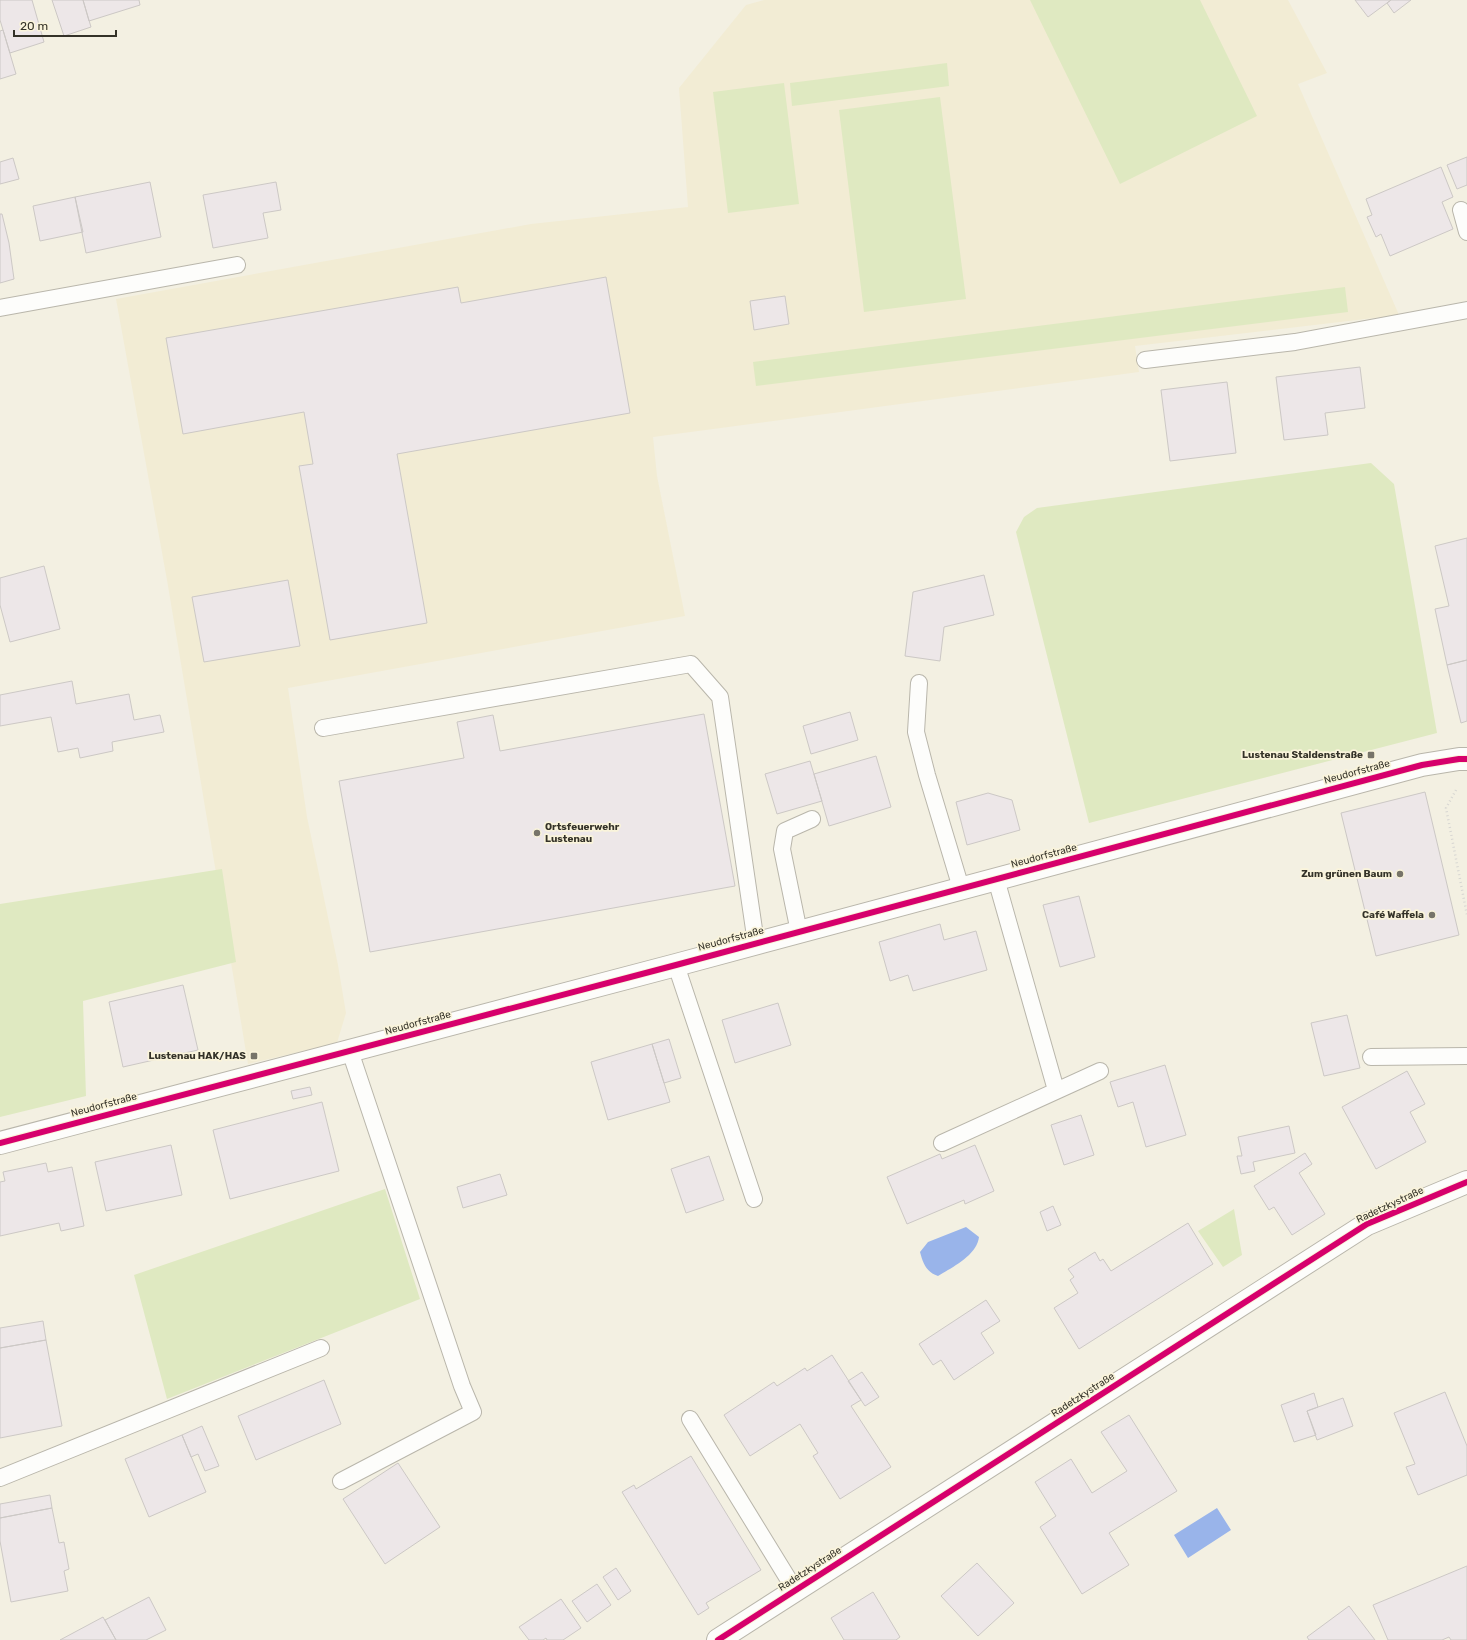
<svg xmlns="http://www.w3.org/2000/svg" width="1467" height="1640" font-family="Rubik,sans-serif">
<style>
.built{fill:#f2ecd4}
.green{fill:#dfe9c1}
.water{fill:#99b4ea}
.building{fill:#ede7e8;stroke:#ccc8c5}
.lines{fill:none;stroke-linecap:round;stroke-linejoin:round}
.service-casing{stroke:#b9b6ab;stroke-width:18}
.minor-casing{stroke:#b9b6ab;stroke-width:24}
.path{stroke:#d7d6d2;stroke-width:2.5;stroke-dasharray:1 3;stroke-linecap:butt}
.service{stroke:#fdfdfb;stroke-width:16}
.minor{stroke:#fdfdfb;stroke-width:22}
.cycleway-casing{stroke:#faf4db;stroke-width:8}
.cycleway{stroke:#d6006c;stroke-width:6}
.poi-dot{fill:#777469;stroke:#faf4db;stroke-width:1.5}
.labels{text-anchor:middle;dominant-baseline:central;stroke-width:3.5;stroke-linejoin:round;paint-order:stroke}
.poi-label{font-size:10px;font-weight:bold;fill:#343228;stroke:#faf4db;text-anchor:end}
.street-label{font-size:10px;fill:#343228;stroke:#faf4db}
</style>
<rect width="100%" height="100%" fill="#f3f0e2"/>
<path class="built" d="M764,0H1288L1327,73L1298,84L1399,315L1135,346L1139,372L653,437L657,476L685,616L288,688L307,817L338,965L346,1013L337,1043L248,1064L167,580L116,299L531,224L688,207L679,88L746,5Z"/>
<path class="green" d="M1030,0H1200L1257,116L1120,184Z
M947,63L949,86L792,106L790,83Z
M784,83L799,204L728,213L713,92Z
M940,97L966,299L864,312L839,110Z
M1345,287L1348,312L756,386L753,362Z
M1371,463L1394,484L1437,733L1089,823L1016,532L1024,517L1037,508Z
M222,869L236,962L83,1001L86,1096L0,1117V904Z
M385,1189L420,1299L167,1399L134,1275Z
M1234,1209L1242,1255L1223,1267L1198,1231Z"/>
<path class="water" d="M966,1227L979,1237C977,1255 953,1267 938,1276C926,1272 923,1263 920,1252L928,1242Z
M1217,1508L1231,1530L1188,1558L1174,1535Z"/>
<path class="building" d="M0,0H32L44,42L10,53L0,20Z
M52,0H83L91,27L64,36Z
M83,0H139L140,5L89,21Z
M1355,0H1391L1368,17Z
M1391,0H1411L1394,13L1387,3Z
M3,30L16,74L0,79V31Z
M1467,157V185L1457,189L1447,165Z
M13,158L19,179L0,184V162Z
M1441,167L1453,197L1442,202L1453,229L1390,256L1381,234L1376,237L1367,217L1372,215L1366,199Z
M150,182L161,237L86,253L75,197Z
M276,182L281,210L263,213L268,238L213,248L203,195Z
M75,197L83,232L40,241L33,206Z
M0,214H2L9,243L14,279L0,283Z
M606,277L630,413L397,454L427,623L330,640L299,466L313,464L304,412L183,434L166,338L458,287L461,303Z
M785,296L789,324L754,330L750,301Z
M1360,367L1365,408L1325,413L1328,435L1284,440L1276,377Z
M1227,382L1236,453L1170,461L1161,390Z
M1467,538V660L1447,665L1435,609L1449,606L1435,546Z
M44,566L60,629L10,642L0,605V578Z
M984,575L994,615L944,627L940,661L905,656L913,592Z
M288,580L300,646L204,662L192,597Z
M1467,660V721L1461,723L1447,665Z
M72,681L76,704L129,694L134,720L160,715L164,732L112,742L113,751L80,758L78,748L58,752L51,717L0,726V695Z
M850,712L858,740L811,754L803,726Z
M704,714L735,886L370,952L339,781L464,758L457,722L493,715L500,751Z
M876,756L891,807L829,826L814,774Z
M810,761L822,801L777,814L765,774Z
M1425,792L1459,935L1376,956L1341,813Z
M988,793L1012,800L1020,830L967,845L956,802Z
M1079,896L1095,957L1060,967L1043,905Z
M940,924L944,940L976,931L987,970L913,991L908,975L890,981L879,942Z
M183,985L198,1050L123,1067L109,1002Z
M778,1003L791,1045L735,1063L722,1020Z
M1347,1015L1360,1068L1324,1076L1311,1023Z
M669,1039L681,1078L664,1083L652,1044Z
M652,1044L670,1102L608,1120L591,1062Z
M1165,1065L1186,1135L1146,1147L1133,1102L1118,1107L1110,1082Z
M1407,1071L1425,1104L1410,1112L1426,1142L1376,1169L1342,1107Z
M310,1087L312,1095L293,1099L291,1091Z
M322,1102L339,1171L230,1199L213,1130Z
M1081,1115L1094,1155L1064,1165L1051,1125Z
M1289,1126L1295,1153L1253,1162L1255,1171L1241,1174L1237,1156H1242L1238,1137Z
M171,1145L182,1195L106,1211L95,1162Z
M975,1145L994,1191L965,1204L964,1200L907,1224L887,1177L940,1154L942,1159Z
M1305,1153L1312,1164L1299,1173L1325,1214L1292,1235L1274,1207L1269,1210L1254,1186Z
M709,1156L724,1200L686,1213L671,1169Z
M46,1163L48,1172L72,1167L84,1226L61,1231L59,1223L0,1236V1182L5,1181L3,1172Z
M500,1174L507,1195L463,1208L457,1187Z
M1053,1206L1061,1225L1047,1231L1040,1212Z
M1188,1223L1213,1264L1079,1349L1054,1308L1078,1293L1070,1280L1074,1277L1068,1269L1095,1252L1100,1261L1103,1259L1111,1271Z
M986,1300L1000,1321L981,1333L994,1353L954,1380L941,1360L933,1365L919,1344Z
M43,1321L46,1340L0,1348V1328Z
M46,1340L62,1426L0,1438V1348Z
M832,1355L861,1400L851,1406L891,1467L840,1499L813,1456L818,1453L800,1424L750,1456L724,1415L774,1382L777,1386L805,1368L807,1371Z
M862,1372L879,1397L865,1406L848,1381Z
M324,1380L341,1424L256,1460L238,1416Z
M1445,1392L1467,1446V1475L1418,1495L1406,1467L1415,1464L1394,1413Z
M1314,1393L1318,1407L1307,1411L1316,1435L1294,1442L1281,1405Z
M1343,1398L1353,1426L1317,1440L1307,1411Z
M1129,1415L1177,1491L1109,1533L1129,1565L1082,1594L1040,1527L1056,1516L1035,1482L1071,1459L1092,1493L1127,1471L1101,1432Z
M202,1426L219,1466L205,1471L198,1454L191,1457L182,1435Z
M182,1435L206,1492L149,1517L125,1459Z
M691,1456L761,1570L706,1603L709,1608L698,1615L622,1492L634,1485L636,1489Z
M398,1463L440,1527L385,1564L343,1499Z
M50,1495L52,1508L0,1518V1504Z
M52,1508L59,1543L64,1542L69,1569L64,1571L68,1591L11,1602L0,1541V1518Z
M977,1563L1014,1603L978,1636L941,1596Z
M1467,1566V1640H1451L1449,1637L1442,1640H1388L1373,1605Z
M616,1568L631,1591L618,1600L603,1577Z
M597,1584L611,1605L587,1622L572,1601Z
M873,1592L900,1637L896,1640H844L831,1618Z
M149,1597L166,1630L146,1640H116L105,1620Z
M561,1599L581,1628L563,1640H547L546,1638L543,1640H529L519,1627Z
M1349,1606L1375,1640H1309L1307,1637Z
M103,1617L116,1640H60Z"/>
<g class="lines">
<defs>
<path id="service" d="M1461,210L1467,232
M0,308L237,265
M1145,360L1295,342L1467,310
M919,683L916,732L927,775L961,888
M323,728L691,664L720,697L756,943
M996,879L1056,1090
M799,932L782,849L785,831L812,819
M676,965L754,1199
M1371,1057L1467,1056
M942,1143L1100,1071
M690,1419L795,1590
M0,1478L321,1348
M341,1481L473,1412L462,1386L350,1051"/>
<path id="minor" d="M0,1143L676,965L1422,765L1459,759H1467
M718,1640L1367,1224L1467,1182"/>
</defs>
<use href="#service" class="service-casing"/>
<use href="#minor" class="minor-casing"/>
<path class="path" d="M1456,790L1446,808L1467,915"/>
<use href="#service" class="service"/>
<use href="#minor" class="minor"/>
<defs>
<path id="cycleway" d="M0,1143L676,965L1422,765L1459,759H1467
M718,1640L1367,1224L1467,1182"/>
</defs>
<use href="#cycleway" class="cycleway-casing"/>
<use href="#cycleway" class="cycleway"/>
</g>
<g class="poi-dot">
<rect x="1367" y="751" width="8" height="8" rx="2"/>
<circle cx="537" cy="833" r="4"/>
<circle cx="1400" cy="874" r="4"/>
<circle cx="1432" cy="915" r="4"/>
<rect x="250" y="1052" width="8" height="8" rx="2"/>
</g>
<g class="labels">
<g class="poi-label">
<text x="1363" y="755">Lustenau Staldenstraße</text>
<text x="545" y="827" text-anchor="start">Ortsfeuerwehr<tspan x="545" dy="12">Lustenau</tspan></text>
<text x="1392" y="874">Zum grünen Baum</text>
<text x="1424" y="915">Café Waffela</text>
<text x="246" y="1056">Lustenau HAK/HAS</text>
</g>
<g class="street-label">
<text transform="translate(1357 772) rotate(-15)">Neudorfstraße</text>
<text transform="translate(1044 856) rotate(-15)">Neudorfstraße</text>
<text transform="translate(731 939) rotate(-15)">Neudorfstraße</text>
<text transform="translate(418 1023) rotate(-15)">Neudorfstraße</text>
<text transform="translate(104 1105) rotate(-15)">Neudorfstraße</text>
<text transform="translate(1390 1205) rotate(-25)">Radetzkystraße</text>
<text transform="translate(1083 1395) rotate(-33)">Radetzkystraße</text>
<text transform="translate(810 1569) rotate(-33)">Radetzkystraße</text>
</g>
</g>
<path d="M14 30v6h102v-6" fill="none" stroke="#343228" stroke-width="2"/>
<text x="20" y="30" font-size="12" fill="#343228" stroke="#faf4db" stroke-width="3" paint-order="stroke">20 m</text>
</svg>
